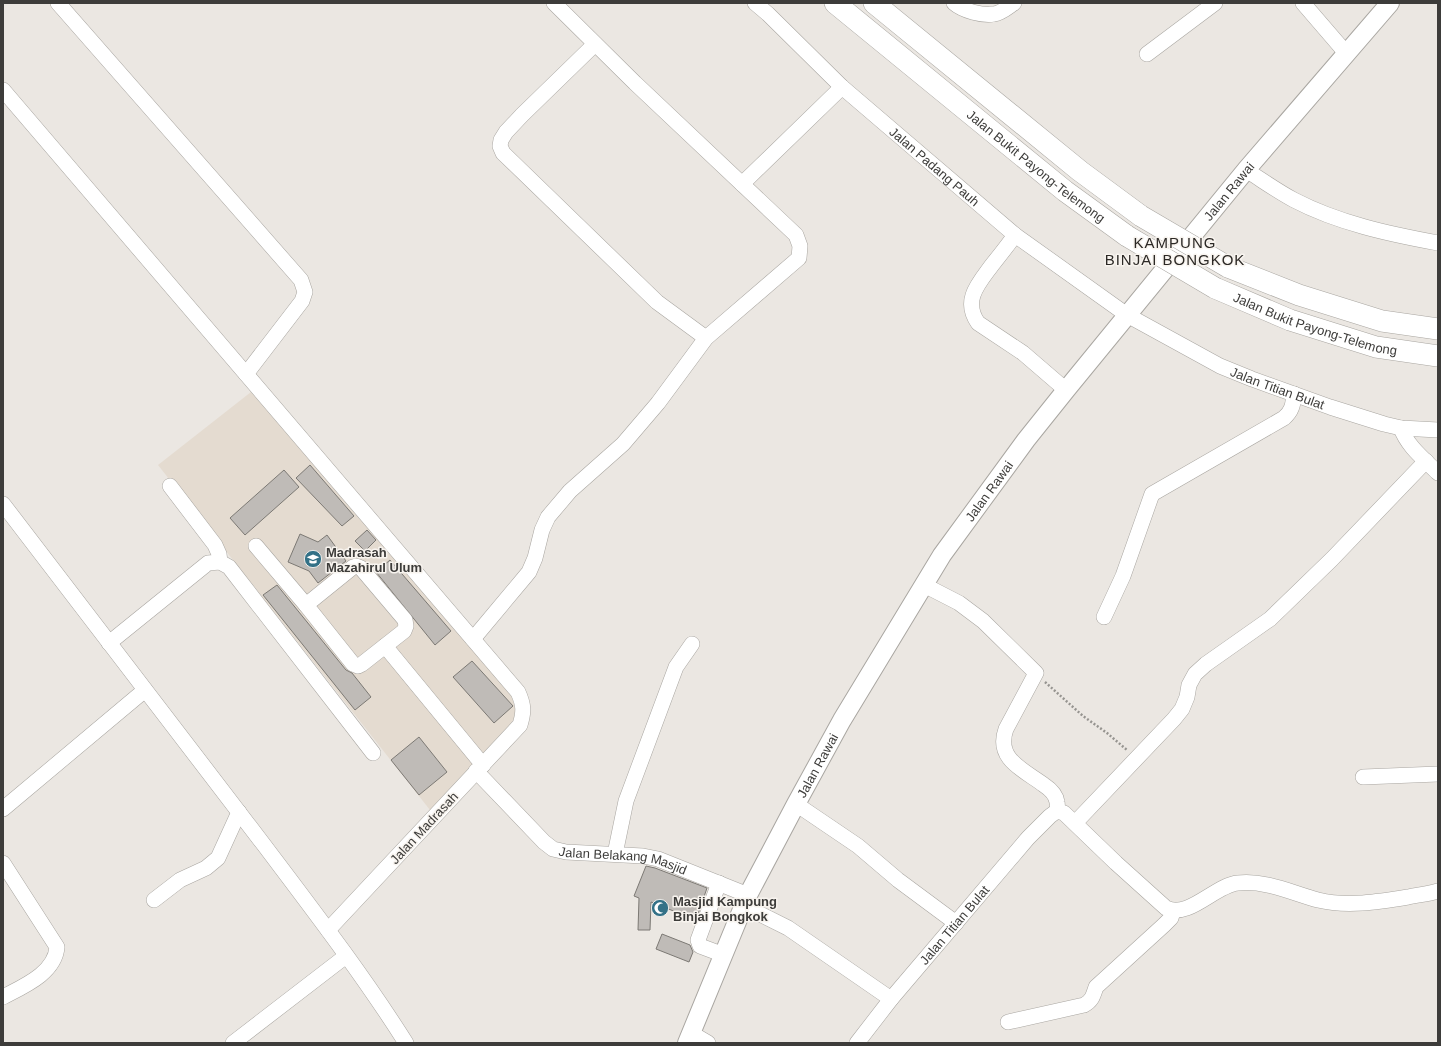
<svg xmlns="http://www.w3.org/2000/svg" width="1441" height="1046" font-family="Arial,sans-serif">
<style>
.built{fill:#e4dbd0}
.building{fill:#bfbbb7;stroke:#7c7974}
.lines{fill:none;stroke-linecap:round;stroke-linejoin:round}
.minor-casing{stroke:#a9a6a1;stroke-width:16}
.major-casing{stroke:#a9a6a1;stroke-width:20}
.highway-casing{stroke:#a9a6a1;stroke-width:22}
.path{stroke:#969490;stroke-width:2.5;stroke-dasharray:2 2;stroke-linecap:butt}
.minor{stroke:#fff;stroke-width:15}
.major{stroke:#fff;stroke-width:18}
.highway{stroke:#fff;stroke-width:21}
.highway-bridge-casing{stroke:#a9a6a1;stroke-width:22;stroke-linecap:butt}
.highway-bridge{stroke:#fff;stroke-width:21}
.labels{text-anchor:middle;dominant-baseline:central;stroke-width:3;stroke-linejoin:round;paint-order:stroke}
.street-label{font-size:13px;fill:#3d3c3a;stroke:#f8f4ef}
.poi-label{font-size:13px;font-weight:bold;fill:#3d3c3a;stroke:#f8f4ef;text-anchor:start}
.quarter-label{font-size:15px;letter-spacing:1px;fill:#2c2926;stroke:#f8f4ef}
</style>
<rect width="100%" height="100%" fill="#ebe7e2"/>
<path class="built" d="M251,392L512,696L516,713L513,721L430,810L158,465Z"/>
<path class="building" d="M310,465L354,516L342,526L296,478Z
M284,470L299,487L245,535L230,518Z
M367,530L376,540L365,551L355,541Z
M300,534L318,542L327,535L346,561L318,583L309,571L288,562Z
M390,560L451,631L435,645L376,572Z
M277,585L346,670L352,673L371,697L355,710L263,595Z
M472,661L513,706L494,723L453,677Z
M419,737L447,772L419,795L391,760Z
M646,866L655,868L707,888L696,920L651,902L650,930H638L639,898L634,896Z
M662,934L690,945L693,952L689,962L656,949Z"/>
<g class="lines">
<defs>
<g id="minor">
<path d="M58,3L301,280L305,292L302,301L246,374"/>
<path id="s1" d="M755,3L768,14L842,87L1015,235L1127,315L1220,366L1252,379L1330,407L1384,424L1401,428L1438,430"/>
<path d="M954,3C963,11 983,16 994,14C1002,13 1008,7 1014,3"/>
<path d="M1303,3L1346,53"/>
<path d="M595,44L522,115L506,132L501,140L500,146L503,153L657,302L706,338"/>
<path d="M1147,54L1215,3"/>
<path d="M3,90L518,692C524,705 524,712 520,725L328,930"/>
<path d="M1246,170C1262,180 1277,191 1294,200C1338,223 1389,234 1438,243"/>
<path d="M742,184L842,87"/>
<path d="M1015,235C1008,245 1000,255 992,265C979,283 962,300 978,323L1023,353L1066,390"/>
<path d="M1401,428C1407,446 1424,459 1438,473"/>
<path d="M170,486L215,545L219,554L220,562"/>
<path d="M3,504C90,618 178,731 264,845C313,910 363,975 406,1043"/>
<path d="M256,546L306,605"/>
<path d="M356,566L361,568L405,620L406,626L404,631L362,664L358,666L353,664L306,605L353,567Z"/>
<path d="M924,585L959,603L983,621L1036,673L1006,729C995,759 1024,770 1044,785C1050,789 1056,795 1057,802C1058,805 1057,809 1057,811"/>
<path d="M1104,617L1123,576L1152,494L1284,418C1292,411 1293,405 1294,394"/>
<path d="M473,639L529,572L535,558L542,530L548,517L570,491L623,444L658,403L706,338L799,258L800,246L796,235L635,83L554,3"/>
<path d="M109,643L208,563L220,562L229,567L373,753"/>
<path d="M385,646L483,765"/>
<path id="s2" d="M476,771L544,842L553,849L566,852L643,856L658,859L748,895"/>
<path d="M1363,777L1438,774"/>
<path d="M796,804L858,846L898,880L956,923"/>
<path d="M3,809L145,690"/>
<path d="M1057,811L1064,813L1116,863L1166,908C1189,919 1215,885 1238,883C1266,880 1292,893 1318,900C1347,907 1378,902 1408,897C1418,895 1428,894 1438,891"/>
<path d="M1075,823L1174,719L1182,709L1187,697L1189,685L1195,674L1206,664L1270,619L1332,559L1426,461"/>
<path d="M615,854L626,801L676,667L692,644"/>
<path d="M3,863L57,947C55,973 24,986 3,997"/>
<path d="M719,883L698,940L700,946L724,955"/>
<path d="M154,900L180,880L206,868L218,858L239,812"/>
<path d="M744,906L788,928L891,999"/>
<path d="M1008,1022L1084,1005C1092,1001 1093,996 1096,987L1164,925L1171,918L1173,911"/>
<path d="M691,1033L708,1043"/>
<path d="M233,1043L346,956"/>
<path id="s3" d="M857,1043L891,999L1028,838L1050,816L1057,811"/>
</g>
<g id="major">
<path id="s4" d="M687,1043L748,895L796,804L842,720L942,555L1026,440L1066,390L1246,170L1390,3"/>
</g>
<g id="highway">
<path id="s5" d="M835,3L1065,191L1127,236"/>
<path d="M874,3L1080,171L1141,216"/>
<path d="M1228,267L1299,295L1382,321L1438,329"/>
<path id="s6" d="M1215,288L1290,320L1376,347L1438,356"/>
</g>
</defs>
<use href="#minor" class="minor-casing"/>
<use href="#major" class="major-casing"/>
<use href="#highway" class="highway-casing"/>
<path class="path" d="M1045,682L1083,716L1107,733L1127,750"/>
<use href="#minor" class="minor"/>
<use href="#major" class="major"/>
<use href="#highway" class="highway"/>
<defs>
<path id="highway-bridge" d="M1141,216L1228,267
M1127,236L1215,288"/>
</defs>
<use href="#highway-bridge" class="highway-bridge-casing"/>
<use href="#highway-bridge" class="highway-bridge"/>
</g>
<defs>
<symbol id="school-disc" viewBox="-11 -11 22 22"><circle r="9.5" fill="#337187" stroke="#f8f4ef"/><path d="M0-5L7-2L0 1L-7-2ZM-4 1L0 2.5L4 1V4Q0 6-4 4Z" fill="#fff"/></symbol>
<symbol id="mosque-disc" viewBox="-11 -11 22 22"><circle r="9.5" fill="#337187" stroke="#f8f4ef"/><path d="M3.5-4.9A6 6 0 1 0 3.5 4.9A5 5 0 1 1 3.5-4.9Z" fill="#fff"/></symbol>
</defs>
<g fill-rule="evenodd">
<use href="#school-disc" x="303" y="549" width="20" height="20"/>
<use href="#mosque-disc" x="650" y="898" width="20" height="20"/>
</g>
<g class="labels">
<g class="street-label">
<text stroke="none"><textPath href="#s1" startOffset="243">Jalan Padang Pauh</textPath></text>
<text stroke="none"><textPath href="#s5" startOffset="259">Jalan Bukit Payong-Telemong</textPath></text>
<text stroke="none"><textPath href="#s4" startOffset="1015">Jalan Rawai</textPath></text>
<text stroke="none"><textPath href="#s6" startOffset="107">Jalan Bukit Payong-Telemong</textPath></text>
<text stroke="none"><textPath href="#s1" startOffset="654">Jalan Titian Bulat</textPath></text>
<text stroke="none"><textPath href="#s4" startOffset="631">Jalan Rawai</textPath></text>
<text stroke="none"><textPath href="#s4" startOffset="307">Jalan Rawai</textPath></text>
<text transform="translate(424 828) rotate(-47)">Jalan Madrasah</text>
<text stroke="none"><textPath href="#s2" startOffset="181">Jalan Belakang Masjid</textPath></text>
<text stroke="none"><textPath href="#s3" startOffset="153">Jalan Titian Bulat</textPath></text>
</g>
<g class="poi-label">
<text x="326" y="552">Madrasah<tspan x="326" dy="15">Mazahirul Ulum</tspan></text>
<text x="673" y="901">Masjid Kampung<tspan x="673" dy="15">Binjai Bongkok</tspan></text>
</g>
<g class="quarter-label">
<text x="1175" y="242">KAMPUNG<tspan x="1175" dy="17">BINJAI BONGKOK</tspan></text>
</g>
</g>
<rect width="1441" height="1046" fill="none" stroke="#3d3c3a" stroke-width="8"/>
</svg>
